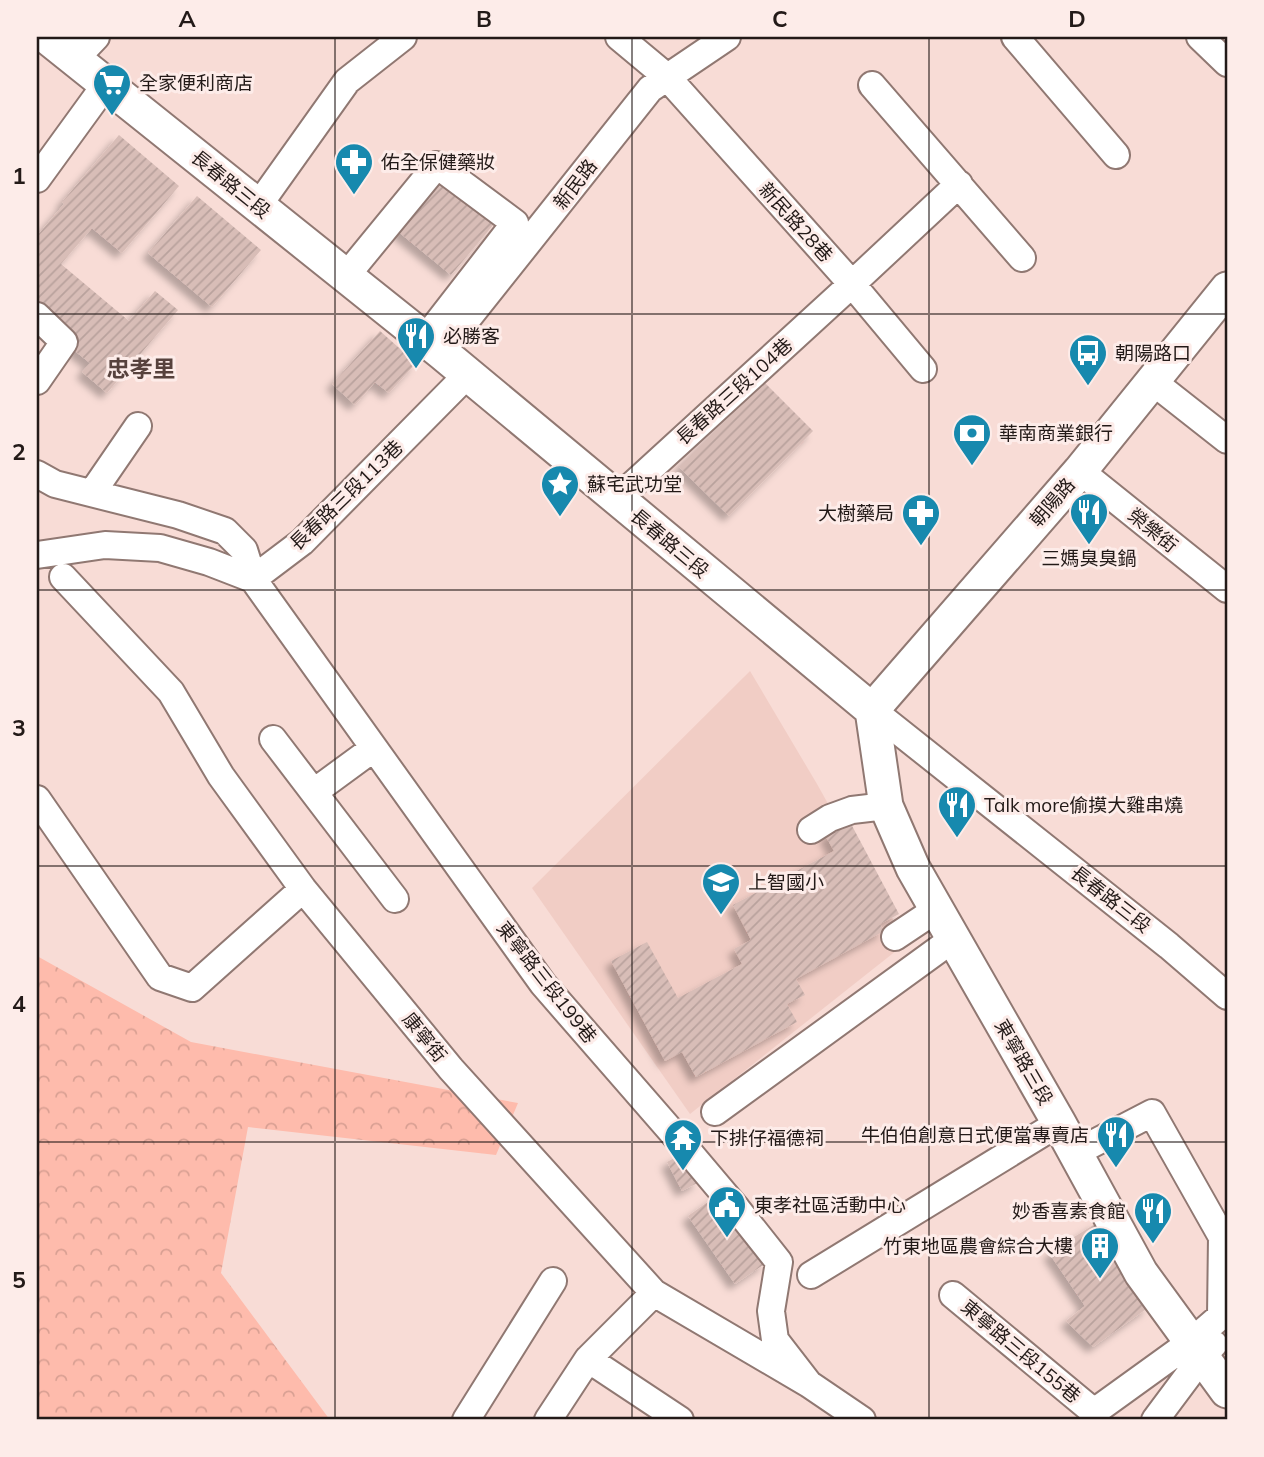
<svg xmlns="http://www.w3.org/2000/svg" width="1264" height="1457" font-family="Mulish,'Noto Sans TC',sans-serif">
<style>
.built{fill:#f1cdc5}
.forest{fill:url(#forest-crowns)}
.building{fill:url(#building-hatch);filter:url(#shadow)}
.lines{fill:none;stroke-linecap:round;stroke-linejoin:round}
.minor-casing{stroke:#907872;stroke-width:30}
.major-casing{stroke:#907872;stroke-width:37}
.minor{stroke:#fff;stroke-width:26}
.major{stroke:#fff;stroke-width:33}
.grid{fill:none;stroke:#231a18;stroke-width:2;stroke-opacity:0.55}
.labels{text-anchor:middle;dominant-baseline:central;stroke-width:6;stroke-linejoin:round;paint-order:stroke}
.poi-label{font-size:19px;fill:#231a18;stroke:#fdece9;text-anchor:start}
.street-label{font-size:19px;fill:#231a18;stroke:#fdece9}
.quarter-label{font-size:23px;font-weight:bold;fill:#57423d;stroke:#fdece9}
.neatline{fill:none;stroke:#231a18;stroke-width:2.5}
.grid-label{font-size:23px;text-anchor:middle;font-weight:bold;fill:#231a18}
</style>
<defs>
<pattern id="forest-crowns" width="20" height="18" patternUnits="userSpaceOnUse" patternTransform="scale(1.75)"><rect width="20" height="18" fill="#febbac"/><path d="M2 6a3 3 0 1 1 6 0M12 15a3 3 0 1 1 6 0" fill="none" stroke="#d9a093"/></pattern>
<pattern id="building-hatch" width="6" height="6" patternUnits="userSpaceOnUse" patternTransform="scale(1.75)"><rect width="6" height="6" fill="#d8bdb7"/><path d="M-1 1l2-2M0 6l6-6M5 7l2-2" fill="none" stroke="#b9a29d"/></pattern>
<filter id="shadow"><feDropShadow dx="-6" dy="6" stdDeviation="3.5" flood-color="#0004"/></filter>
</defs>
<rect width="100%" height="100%" fill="#f8dcd6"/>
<path class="built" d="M750,671L817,784L906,943L690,1114L532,888Z"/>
<path class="forest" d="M37,956L191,1042L518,1103L496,1155L248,1127L221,1273L330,1420H37Z"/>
<path class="building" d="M119,135L179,186L122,253L92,228L61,264L129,321L155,291L178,310L107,393L82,372L90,363L37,321V236L64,204L62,202Z
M438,178L494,224L451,275L395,229Z
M197,196L261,250L212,307L148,253Z
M380,331L416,363L389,393L375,382L355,405L332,384Z
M764,382L813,431L729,516L679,467Z
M850,822L899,914L880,924L884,931L796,979L805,995L787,1004L797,1022L696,1077L682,1052L665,1061L611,961L647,942L678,998L742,964L734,949L751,940L733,905L834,851L825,835Z
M684,1153L699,1182L682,1191L667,1162Z
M719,1194L766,1263L735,1284L688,1216Z
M1098,1222L1149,1307L1093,1347L1066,1321L1085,1306L1049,1253Z"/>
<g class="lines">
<defs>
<path id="minor" d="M619,37L667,77L852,284L923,369
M1015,37L1116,155
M1200,37L1227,63
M75,59L96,37
M872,85L1022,258
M37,179L106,84
M258,206L347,81L403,37
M346,276L437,165L515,223L425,339
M37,316L64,342L37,381
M441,352L650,89L727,37
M1152,381L1227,440
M1080,471L1227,589
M37,474L55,484L178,515L225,531L244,550L253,579L543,984L678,1139L737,1209L779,1262L771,1311L775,1340L809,1384
M92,493L138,426
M617,499L852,284L959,184
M37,555L105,545L160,548L209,562L253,579
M63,577L171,692L221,776L303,889L451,1069L654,1293L809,1384L862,1420
M253,579L302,542L467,375
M872,710L1169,946L1227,996
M273,739L395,899
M314,792L374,748
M37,799L160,977L192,988L303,889
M811,830L830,818L852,810L886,806
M895,937L937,909
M715,1112L953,939
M811,1275L1059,1123
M953,1295L1094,1412L1191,1342L1221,1316L1222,1237L1152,1113L1075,1153
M588,1359L680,1420
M466,1420L553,1281
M548,1420L588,1359L654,1293
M1155,1420L1202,1357L1214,1344"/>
<path id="major" d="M47,37L441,352L872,710
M872,710L886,806L913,868L1059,1123L1141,1273L1227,1391
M872,710L1080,471L1227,289"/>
</defs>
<use href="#minor" class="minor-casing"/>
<use href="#major" class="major-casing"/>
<use href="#minor" class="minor"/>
<use href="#major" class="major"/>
</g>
<path class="grid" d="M335,37V1420M632,37V1420M929,37V1420M37,314H1227M37,590H1227M37,866H1227M37,1142H1227"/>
<defs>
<symbol id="supermarket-pin" viewBox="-11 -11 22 30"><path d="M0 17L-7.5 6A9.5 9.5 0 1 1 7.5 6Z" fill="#1789ae" stroke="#fdece9"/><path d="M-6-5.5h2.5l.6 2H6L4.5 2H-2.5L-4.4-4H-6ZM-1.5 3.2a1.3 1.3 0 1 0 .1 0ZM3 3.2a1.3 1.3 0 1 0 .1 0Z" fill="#fff"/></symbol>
<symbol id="pharmacy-pin" viewBox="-11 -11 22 30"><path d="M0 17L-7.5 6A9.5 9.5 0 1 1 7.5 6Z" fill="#1789ae" stroke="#fdece9"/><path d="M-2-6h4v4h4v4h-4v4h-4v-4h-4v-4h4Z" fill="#fff"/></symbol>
<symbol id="restaurant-pin" viewBox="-11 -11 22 30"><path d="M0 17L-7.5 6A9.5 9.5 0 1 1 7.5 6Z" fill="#1789ae" stroke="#fdece9"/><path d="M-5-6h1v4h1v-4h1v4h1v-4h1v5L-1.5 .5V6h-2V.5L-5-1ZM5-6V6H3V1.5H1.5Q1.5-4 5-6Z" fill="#fff"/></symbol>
<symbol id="bus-pin" viewBox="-11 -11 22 30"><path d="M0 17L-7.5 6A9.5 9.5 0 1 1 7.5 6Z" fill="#1789ae" stroke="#fdece9"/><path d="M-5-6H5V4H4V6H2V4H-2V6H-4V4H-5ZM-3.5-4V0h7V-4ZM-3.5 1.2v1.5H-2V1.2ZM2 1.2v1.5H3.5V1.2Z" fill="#fff"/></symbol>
<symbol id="bank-pin" viewBox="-11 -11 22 30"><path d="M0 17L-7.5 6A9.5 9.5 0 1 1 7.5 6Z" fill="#1789ae" stroke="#fdece9"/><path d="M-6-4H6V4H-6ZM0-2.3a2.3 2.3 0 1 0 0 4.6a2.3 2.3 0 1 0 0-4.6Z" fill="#fff"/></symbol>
<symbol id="sight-pin" viewBox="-11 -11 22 30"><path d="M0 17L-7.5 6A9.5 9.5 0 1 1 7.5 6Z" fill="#1789ae" stroke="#fdece9"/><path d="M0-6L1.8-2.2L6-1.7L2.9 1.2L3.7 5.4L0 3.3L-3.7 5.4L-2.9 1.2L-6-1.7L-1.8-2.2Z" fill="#fff"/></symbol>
<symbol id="school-pin" viewBox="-11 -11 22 30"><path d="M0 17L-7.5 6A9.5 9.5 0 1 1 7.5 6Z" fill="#1789ae" stroke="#fdece9"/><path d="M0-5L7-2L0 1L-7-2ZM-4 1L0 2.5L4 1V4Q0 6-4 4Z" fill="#fff"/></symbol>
<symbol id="temple-pin" viewBox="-11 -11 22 30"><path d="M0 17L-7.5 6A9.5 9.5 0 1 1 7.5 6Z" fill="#1789ae" stroke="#fdece9"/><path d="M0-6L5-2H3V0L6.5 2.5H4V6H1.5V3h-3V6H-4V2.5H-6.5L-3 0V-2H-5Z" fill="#fff"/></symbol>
<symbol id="civic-pin" viewBox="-11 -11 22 30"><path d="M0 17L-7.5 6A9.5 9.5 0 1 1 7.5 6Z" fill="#1789ae" stroke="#fdece9"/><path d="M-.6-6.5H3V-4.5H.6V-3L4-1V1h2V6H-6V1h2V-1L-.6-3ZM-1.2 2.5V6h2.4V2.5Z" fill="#fff"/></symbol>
<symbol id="building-pin" viewBox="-11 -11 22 30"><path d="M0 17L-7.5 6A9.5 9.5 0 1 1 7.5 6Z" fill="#1789ae" stroke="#fdece9"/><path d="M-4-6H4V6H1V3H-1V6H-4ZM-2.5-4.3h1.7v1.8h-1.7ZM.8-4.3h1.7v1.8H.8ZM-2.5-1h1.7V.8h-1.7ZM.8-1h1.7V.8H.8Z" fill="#fff"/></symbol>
</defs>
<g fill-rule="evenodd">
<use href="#supermarket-pin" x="90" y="61" width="44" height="60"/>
<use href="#pharmacy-pin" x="332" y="140" width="44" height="60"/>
<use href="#restaurant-pin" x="394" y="314" width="44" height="60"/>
<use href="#bus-pin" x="1066" y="331" width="44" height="60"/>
<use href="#bank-pin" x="950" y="411" width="44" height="60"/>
<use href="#sight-pin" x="538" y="462" width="44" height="60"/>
<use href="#restaurant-pin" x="1067" y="490" width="44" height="60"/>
<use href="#pharmacy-pin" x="899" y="491" width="44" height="60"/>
<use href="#restaurant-pin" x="935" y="783" width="44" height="60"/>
<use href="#school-pin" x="699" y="860" width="44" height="60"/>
<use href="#restaurant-pin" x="1094" y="1113" width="44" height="60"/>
<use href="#temple-pin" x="661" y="1116" width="44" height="60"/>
<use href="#civic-pin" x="705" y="1183" width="44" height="60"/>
<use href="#restaurant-pin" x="1131" y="1189" width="44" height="60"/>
<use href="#building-pin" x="1078" y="1224" width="44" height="60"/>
</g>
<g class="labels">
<g class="poi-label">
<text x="139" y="83">全家便利商店</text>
<text x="381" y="162">佑全保健藥妝</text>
<text x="443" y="336">必勝客</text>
<text x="1115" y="353">朝陽路口</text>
<text x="999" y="433">華南商業銀行</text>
<text x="587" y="484">蘇宅武功堂</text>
<text x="894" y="513" text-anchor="end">大樹藥局</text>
<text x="1089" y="558" text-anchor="middle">三媽臭臭鍋</text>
<text x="984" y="805">Talk more偷摸大雞串燒</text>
<text x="748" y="882">上智國小</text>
<text x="1089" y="1135" text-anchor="end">牛伯伯創意日式便當專賣店</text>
<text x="710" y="1138">下排仔福德祠</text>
<text x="754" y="1205">東孝社區活動中心</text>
<text x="1126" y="1211" text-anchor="end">妙香喜素食館</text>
<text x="1073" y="1246" text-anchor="end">竹東地區農會綜合大樓</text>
</g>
<g class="street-label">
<text transform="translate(231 184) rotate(39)">長春路三段</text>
<text transform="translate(575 184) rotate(-52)">新民路</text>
<text transform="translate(796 222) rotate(48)">新民路28巷</text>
<text transform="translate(734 391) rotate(-42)">長春路三段104巷</text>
<text transform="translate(346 495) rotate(-44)">長春路三段113巷</text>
<text transform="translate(1052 502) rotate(-49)">朝陽路</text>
<text transform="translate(1153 530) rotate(39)">榮樂街</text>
<text transform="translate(670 543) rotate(40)">長春路三段</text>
<text transform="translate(1111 899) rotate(38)">長春路三段</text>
<text transform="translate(547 982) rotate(52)">東寧路三段199巷</text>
<text transform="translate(425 1037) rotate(51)">康寧街</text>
<text transform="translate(1024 1062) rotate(60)">東寧路三段</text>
<text transform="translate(1021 1351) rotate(40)">東寧路三段155巷</text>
</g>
<g class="quarter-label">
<text x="141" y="368">忠孝里</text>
</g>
</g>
<rect width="1264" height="1457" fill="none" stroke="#fdece9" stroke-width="77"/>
<rect x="38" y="38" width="1188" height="1380" class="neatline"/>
<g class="grid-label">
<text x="187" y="27">A</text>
<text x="484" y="27">B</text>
<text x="780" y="27">C</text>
<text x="1077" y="27">D</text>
<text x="19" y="184">1</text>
<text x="19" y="460">2</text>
<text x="19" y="736">3</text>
<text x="19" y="1012">4</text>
<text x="19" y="1288">5</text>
</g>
</svg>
